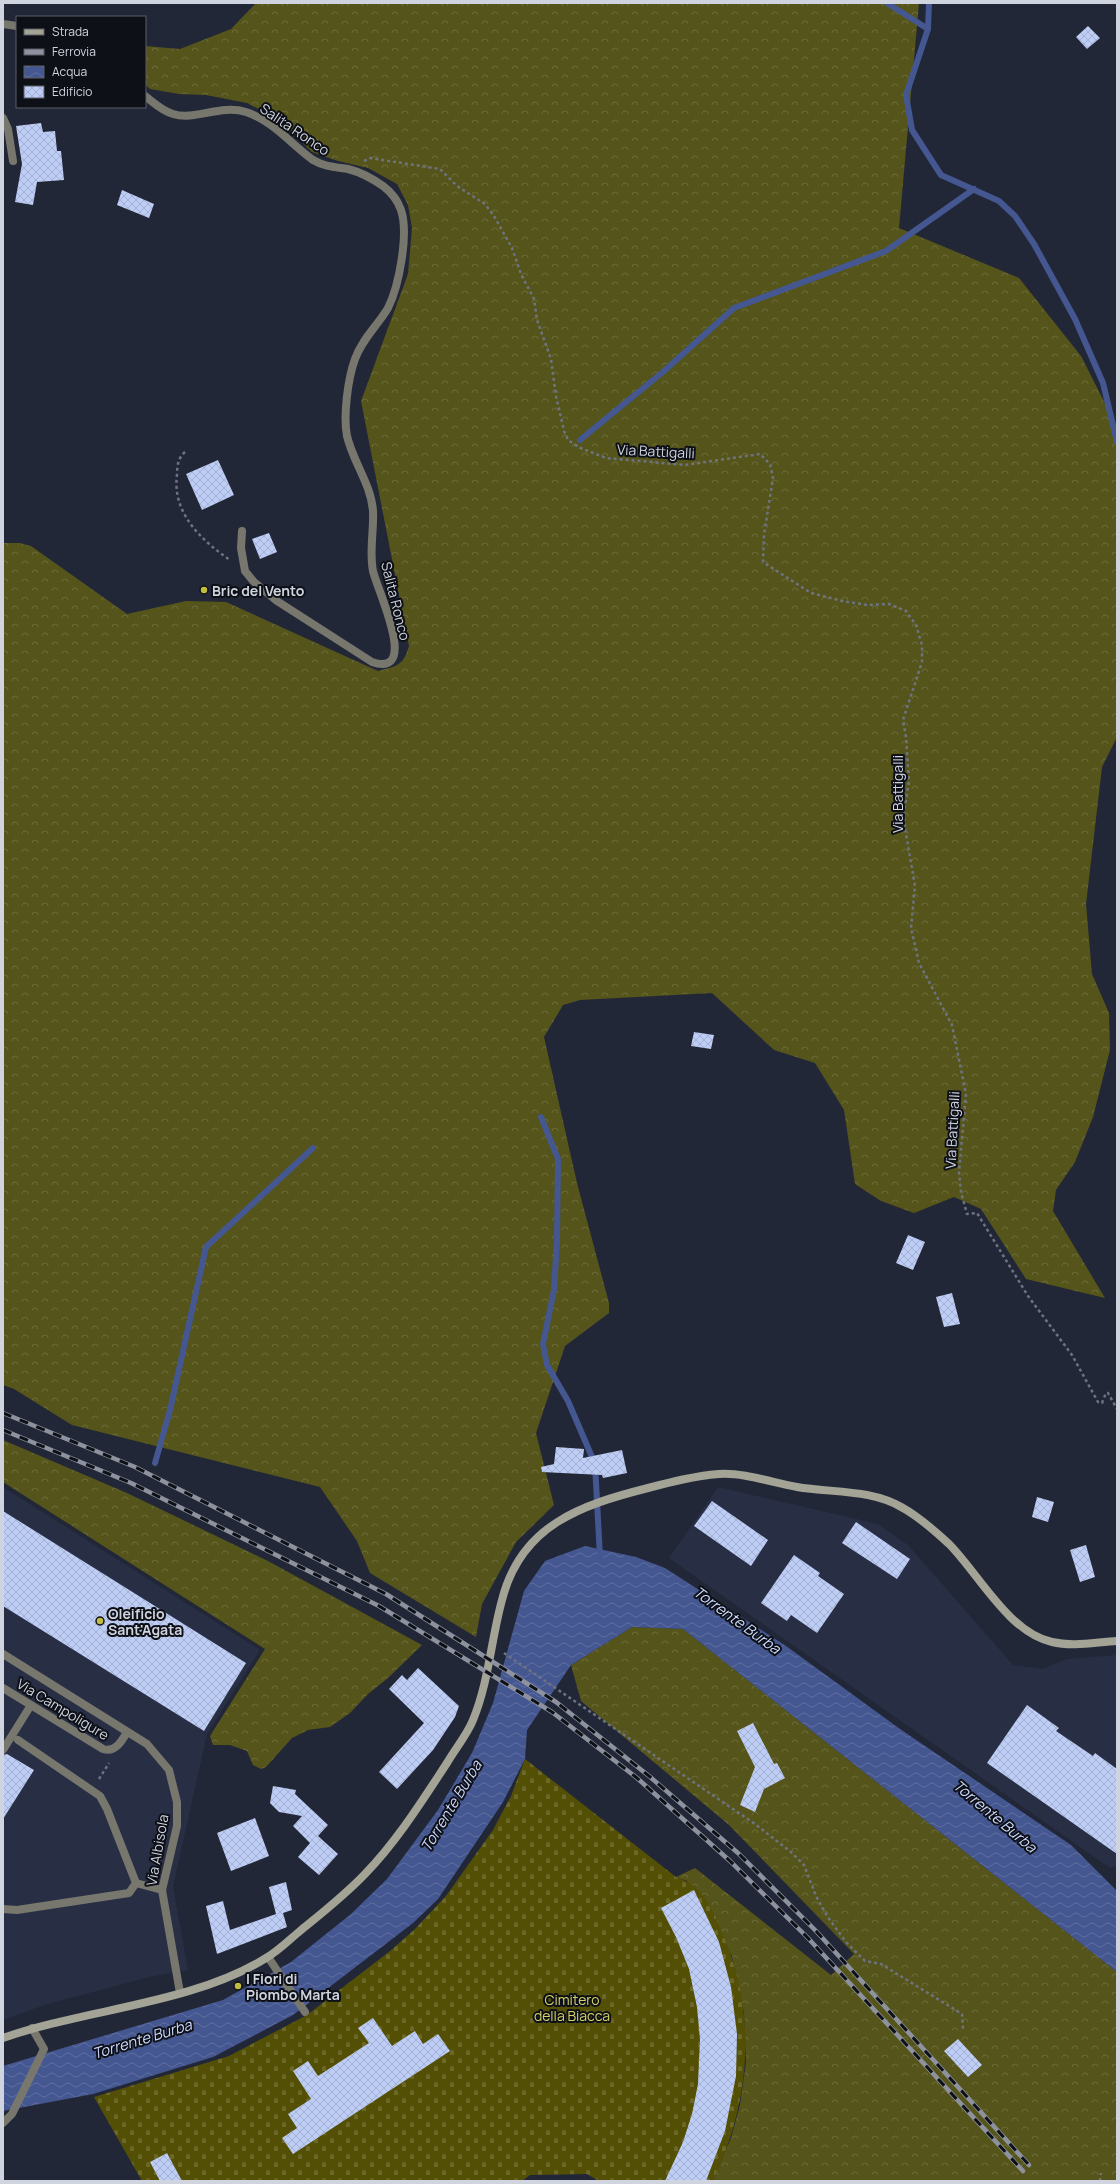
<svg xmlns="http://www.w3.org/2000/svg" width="1120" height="2184" font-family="Manrope,sans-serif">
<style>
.built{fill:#282f45}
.forest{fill:url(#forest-crowns)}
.cemetery{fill:url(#cemetery-stones)}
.water{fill:url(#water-waves)}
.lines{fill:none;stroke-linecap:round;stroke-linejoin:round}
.stream{stroke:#455791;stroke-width:6}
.building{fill:url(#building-cross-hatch)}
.path{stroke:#6e7381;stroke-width:2.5;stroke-dasharray:3 3;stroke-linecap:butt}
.service{stroke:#77776d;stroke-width:8}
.minor{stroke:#77776d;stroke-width:8}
.secondary{stroke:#a3a495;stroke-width:8}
.rail-casing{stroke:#8d929e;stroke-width:4.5}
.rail{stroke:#0e1017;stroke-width:3;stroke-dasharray:9;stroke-linecap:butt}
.poi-dot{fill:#c1bd3f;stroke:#0e1017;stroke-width:1.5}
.labels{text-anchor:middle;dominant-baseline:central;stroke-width:4;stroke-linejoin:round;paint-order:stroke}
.street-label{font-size:14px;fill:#d0d4df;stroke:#0e1017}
.poi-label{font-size:14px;font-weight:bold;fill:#d0d4df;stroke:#0e1017;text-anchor:start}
.park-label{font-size:14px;fill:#d4d169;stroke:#0e1017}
.water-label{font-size:15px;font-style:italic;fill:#cbd8fc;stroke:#0e1017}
</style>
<defs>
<pattern id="forest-crowns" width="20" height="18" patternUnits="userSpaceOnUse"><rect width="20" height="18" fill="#55541a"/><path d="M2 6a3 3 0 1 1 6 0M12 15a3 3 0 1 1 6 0" fill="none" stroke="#6c6c3b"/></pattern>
<pattern id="cemetery-stones" width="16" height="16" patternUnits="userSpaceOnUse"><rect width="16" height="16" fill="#535005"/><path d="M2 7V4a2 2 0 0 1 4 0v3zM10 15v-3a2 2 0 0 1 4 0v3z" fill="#6b6829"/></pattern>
<pattern id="water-waves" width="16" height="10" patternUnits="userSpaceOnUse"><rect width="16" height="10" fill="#455791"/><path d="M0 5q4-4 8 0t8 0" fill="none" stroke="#5f6ea0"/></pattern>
<pattern id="building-cross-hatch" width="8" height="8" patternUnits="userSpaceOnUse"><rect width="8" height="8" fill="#becdf5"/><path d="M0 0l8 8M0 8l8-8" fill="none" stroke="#a4b1d1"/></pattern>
</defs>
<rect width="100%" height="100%" fill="#222737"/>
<path class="built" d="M3,1487L260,1650L207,1734L173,1887L188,1970L149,1977L44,2005L3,2020Z
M718,1487L878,1524L908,1545L1013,1665L1043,1669L1067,1659L1117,1655V1865L1110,1868L669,1558Z"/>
<path class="forest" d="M256,3H919L899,228L1019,278L1081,356L1117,427V737L1102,767L1086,904L1092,974L1109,1013L1110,1050L1093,1117L1075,1162L1056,1190L1053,1211L1105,1298L1026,1279L981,1209L954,1197L914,1213L881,1201L855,1184L844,1110L815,1063L774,1050L712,993L580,1000L563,1005L544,1037L577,1183L609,1303V1313L565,1346L536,1433L554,1505L516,1542L482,1604L476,1637L370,1573L357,1541L320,1487L72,1425L14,1389L3,1385V543H20L31,546L127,614L186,601L226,602L378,671C397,666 403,666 409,646L361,401L408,274L412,228L408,205L397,184L368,168L338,161L312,152L278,119L247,103L206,95L179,94L150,89L145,84V46L180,49L231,29Z
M3,1440L127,1493L268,1561L422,1645L388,1678L368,1694L350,1713L330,1727L308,1730L292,1738L266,1767L261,1769L253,1765L247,1751L230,1745H213L210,1736L265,1649L3,1482Z
M632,1627L683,1629L1117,1972V2181H713L731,2138L740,2105L746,2062L744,2013L732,1956L687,1881L676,1877L695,1868L831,1975L854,1954L729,1825L581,1701L571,1665Z"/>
<path class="cemetery" d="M525,1759L676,1877C702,1886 711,1905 721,1930C758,2012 751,2101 713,2181H599L587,2174L530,2175L522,2181H142L94,2097L229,2056L307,2015L390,1951L415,1929L446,1896L493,1830L511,1796Z"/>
<path class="water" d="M585,1546L636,1557L665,1568L786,1646L900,1729L1071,1845L1117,1891V1972L683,1629L632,1627L571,1665L527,1730L525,1759L503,1802L438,1899L413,1923L293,2015L213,2057L93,2094L3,2111V2066L223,2000L291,1962L351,1914L387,1879L438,1810L472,1753L493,1703L524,1591L545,1561Z"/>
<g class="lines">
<path class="stream" d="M887,3L928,29
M929,3L928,29L906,95L912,130L941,175L999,201L1015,216L1034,244L1075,319L1103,383L1117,442
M580,440L664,371L734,308L886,251L974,189
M541,1117L558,1159L557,1241L554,1290L543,1344L547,1365L568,1401L595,1464L600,1557
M155,1463L170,1410L206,1247L313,1148"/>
</g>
<path class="building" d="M1088,26L1100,38L1087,49L1076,37Z
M41,123L43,132L55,131L57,151H61L64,180L37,182L33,205L15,202L22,164L16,126Z
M122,190L154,204L149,218L117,205Z
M218,460L234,495L202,510L186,474Z
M269,533L277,552L260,559L252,539Z
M694,1032L714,1035L711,1049L691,1046Z
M908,1235L925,1242L913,1270L896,1263Z
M952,1293L960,1324L944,1327L936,1297Z
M556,1447L584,1449L583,1458L622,1450L627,1473L603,1478L602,1475L542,1472L541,1467L554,1464Z
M1037,1497L1054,1502L1048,1522L1032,1517Z
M712,1501L768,1540L751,1566L694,1526Z
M3,1511L246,1663L204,1731L3,1606Z
M856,1522L910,1559L897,1579L842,1543Z
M1086,1545L1095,1577L1080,1582L1070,1550Z
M794,1555L820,1573L818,1576L844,1594L817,1633L791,1615L787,1621L761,1603Z
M418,1668L459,1706L455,1717L433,1750L397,1789L379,1772L424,1723L389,1689L402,1675L407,1680Z
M1027,1705L1059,1728L1056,1731L1093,1756L1095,1753L1117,1769V1854L987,1763Z
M753,1723L774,1764L777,1763L785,1778L764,1789L755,1812L740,1805L755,1767L737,1731Z
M7,1754L34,1770L3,1819V1755Z
M273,1786L296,1790L295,1794L328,1825L318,1836L338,1854L319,1875L298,1857L310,1843L293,1826L302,1816L279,1812L270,1803Z
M255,1818L269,1856L231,1871L217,1833Z
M286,1882L292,1910L283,1913L287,1927L217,1954L206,1906L223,1901L230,1930L276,1914L269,1887Z
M694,1890L719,1942L731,1987L737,2034L736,2076L725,2131L706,2181H665L683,2142L692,2114L698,2084L700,2039L697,2007L689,1969L676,1937L661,1908Z
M373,2018L392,2046L415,2031L423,2044L438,2034L450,2051L293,2154L282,2138L297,2128L288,2114L311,2099L293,2071L308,2061L318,2076L369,2043L358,2028Z
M958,2039L982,2065L968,2077L944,2051Z
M167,2153L182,2181H160L150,2162Z"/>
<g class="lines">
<path class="path" d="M364,161L370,158L440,169L457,186L485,204L494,216L512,248L521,274L534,299L537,320L551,359L556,396L564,431L568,440L578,447L606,458L685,465L760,454L770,464L773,478L764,535L763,562L811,593L842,601L867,605L889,604L906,611L916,625L922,645V662L903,720L906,737L909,781L904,812L905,828L915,886L911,928L919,963L952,1025L966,1094L959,1172L961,1192L967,1214L977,1213L1028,1296L1072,1355L1098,1402L1102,1403L1106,1393H1108L1117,1409
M185,452C178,458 177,466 177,475C172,513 201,540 230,560
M504,1653L755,1824L791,1852L804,1865L816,1896L827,1916L846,1942L865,1961L881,1964L962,2014L963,2029
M99,1779L109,1763
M1100,2181L1101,2173"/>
<path class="service" d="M3,1654L147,1744L169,1770L177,1802V1826L162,1890L180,1993
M3,1688L103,1749C115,1753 122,1741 127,1732
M18,1740L100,1796L107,1809L136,1883
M3,1750L31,1705
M3,1909L17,1910L129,1893L136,1883L162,1890
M268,1957L305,2012
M3,2123L12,2114L44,2049L32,2028"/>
<path class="minor" d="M3,24L17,26
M145,96C154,103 162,111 173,114C195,121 220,104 246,112C273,121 291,144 313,160C325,167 335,167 348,169C360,172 373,179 383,186C391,192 398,201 401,210C409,234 399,286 388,308C378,325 362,339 355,359C348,378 343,416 347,436C353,462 371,484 373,511C374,531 369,551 373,571C376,587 421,679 372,662L277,601L254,582L245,571L241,548L242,531
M3,118L8,129L13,161"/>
<path class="secondary" d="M3,2038C85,2009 192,2004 266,1958C278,1951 289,1940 300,1931C322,1913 345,1895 365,1874C397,1841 422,1801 447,1763C455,1749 467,1735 473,1720C489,1681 491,1640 502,1600C521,1525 581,1505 648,1488C671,1482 694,1476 719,1474C742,1472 774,1483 797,1487C832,1493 872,1489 903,1508C919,1517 935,1531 949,1544C978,1573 1009,1633 1052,1642C1073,1647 1096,1642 1117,1641"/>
<defs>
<path id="rail" d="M3,1413L135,1467L386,1594L556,1702L649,1776L738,1853L816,1931L1029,2165
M3,1430L131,1483L379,1606L552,1712L637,1778L730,1861L807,1937L1023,2171"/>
</defs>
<use href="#rail" class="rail-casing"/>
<use href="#rail" class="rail"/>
</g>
<g class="poi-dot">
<circle cx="204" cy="590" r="4"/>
<circle cx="100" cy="1621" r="4"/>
<circle cx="238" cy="1986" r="4"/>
</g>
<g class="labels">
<g class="street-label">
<text transform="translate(295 129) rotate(34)">Salita Ronco</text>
<text transform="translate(656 451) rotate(3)">Via Battigalli</text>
<text transform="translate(396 601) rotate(76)">Salita Ronco</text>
<text transform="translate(897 794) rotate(-90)">Via Battigalli</text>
<text transform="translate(952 1130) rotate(-87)">Via Battigalli</text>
<text transform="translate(63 1709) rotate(31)">Via Campoligure</text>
<text transform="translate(157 1850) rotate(-80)">Via Albisola</text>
</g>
<g class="poi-label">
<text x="212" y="590">Bric del Vento</text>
<text x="108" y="1613">Oleificio<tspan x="108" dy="16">Sant'Agata</tspan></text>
<text x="246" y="1978">I Fiori di<tspan x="246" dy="16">Piombo Marta</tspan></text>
</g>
<g class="park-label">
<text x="572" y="1999">Cimitero<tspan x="572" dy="16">della Biacca</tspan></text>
</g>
<g class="water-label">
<text transform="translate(737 1620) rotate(36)">Torrente Burba</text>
<text transform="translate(451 1806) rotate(-59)">Torrente Burba</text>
<text transform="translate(995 1816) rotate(40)">Torrente Burba</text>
<text transform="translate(142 2039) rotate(-17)">Torrente Burba</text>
</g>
</g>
<rect width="1120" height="2184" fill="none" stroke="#d0d4df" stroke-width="8"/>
<rect x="16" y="16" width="130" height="92" fill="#0e1017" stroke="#5c5e67"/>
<rect x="24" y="29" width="20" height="6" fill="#a3a495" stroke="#5c5e67"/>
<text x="52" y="36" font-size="12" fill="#d0d4df">Strada</text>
<rect x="24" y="49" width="20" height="6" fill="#8d929e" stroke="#5c5e67"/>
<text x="52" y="56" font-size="12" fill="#d0d4df">Ferrovia</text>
<rect x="24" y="66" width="20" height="12" fill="url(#water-waves)" stroke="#5c5e67"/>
<text x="52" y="76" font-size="12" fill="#d0d4df">Acqua</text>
<rect x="24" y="86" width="20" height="12" fill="url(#building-cross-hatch)" stroke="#5c5e67"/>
<text x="52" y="96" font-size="12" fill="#d0d4df">Edificio</text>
</svg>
